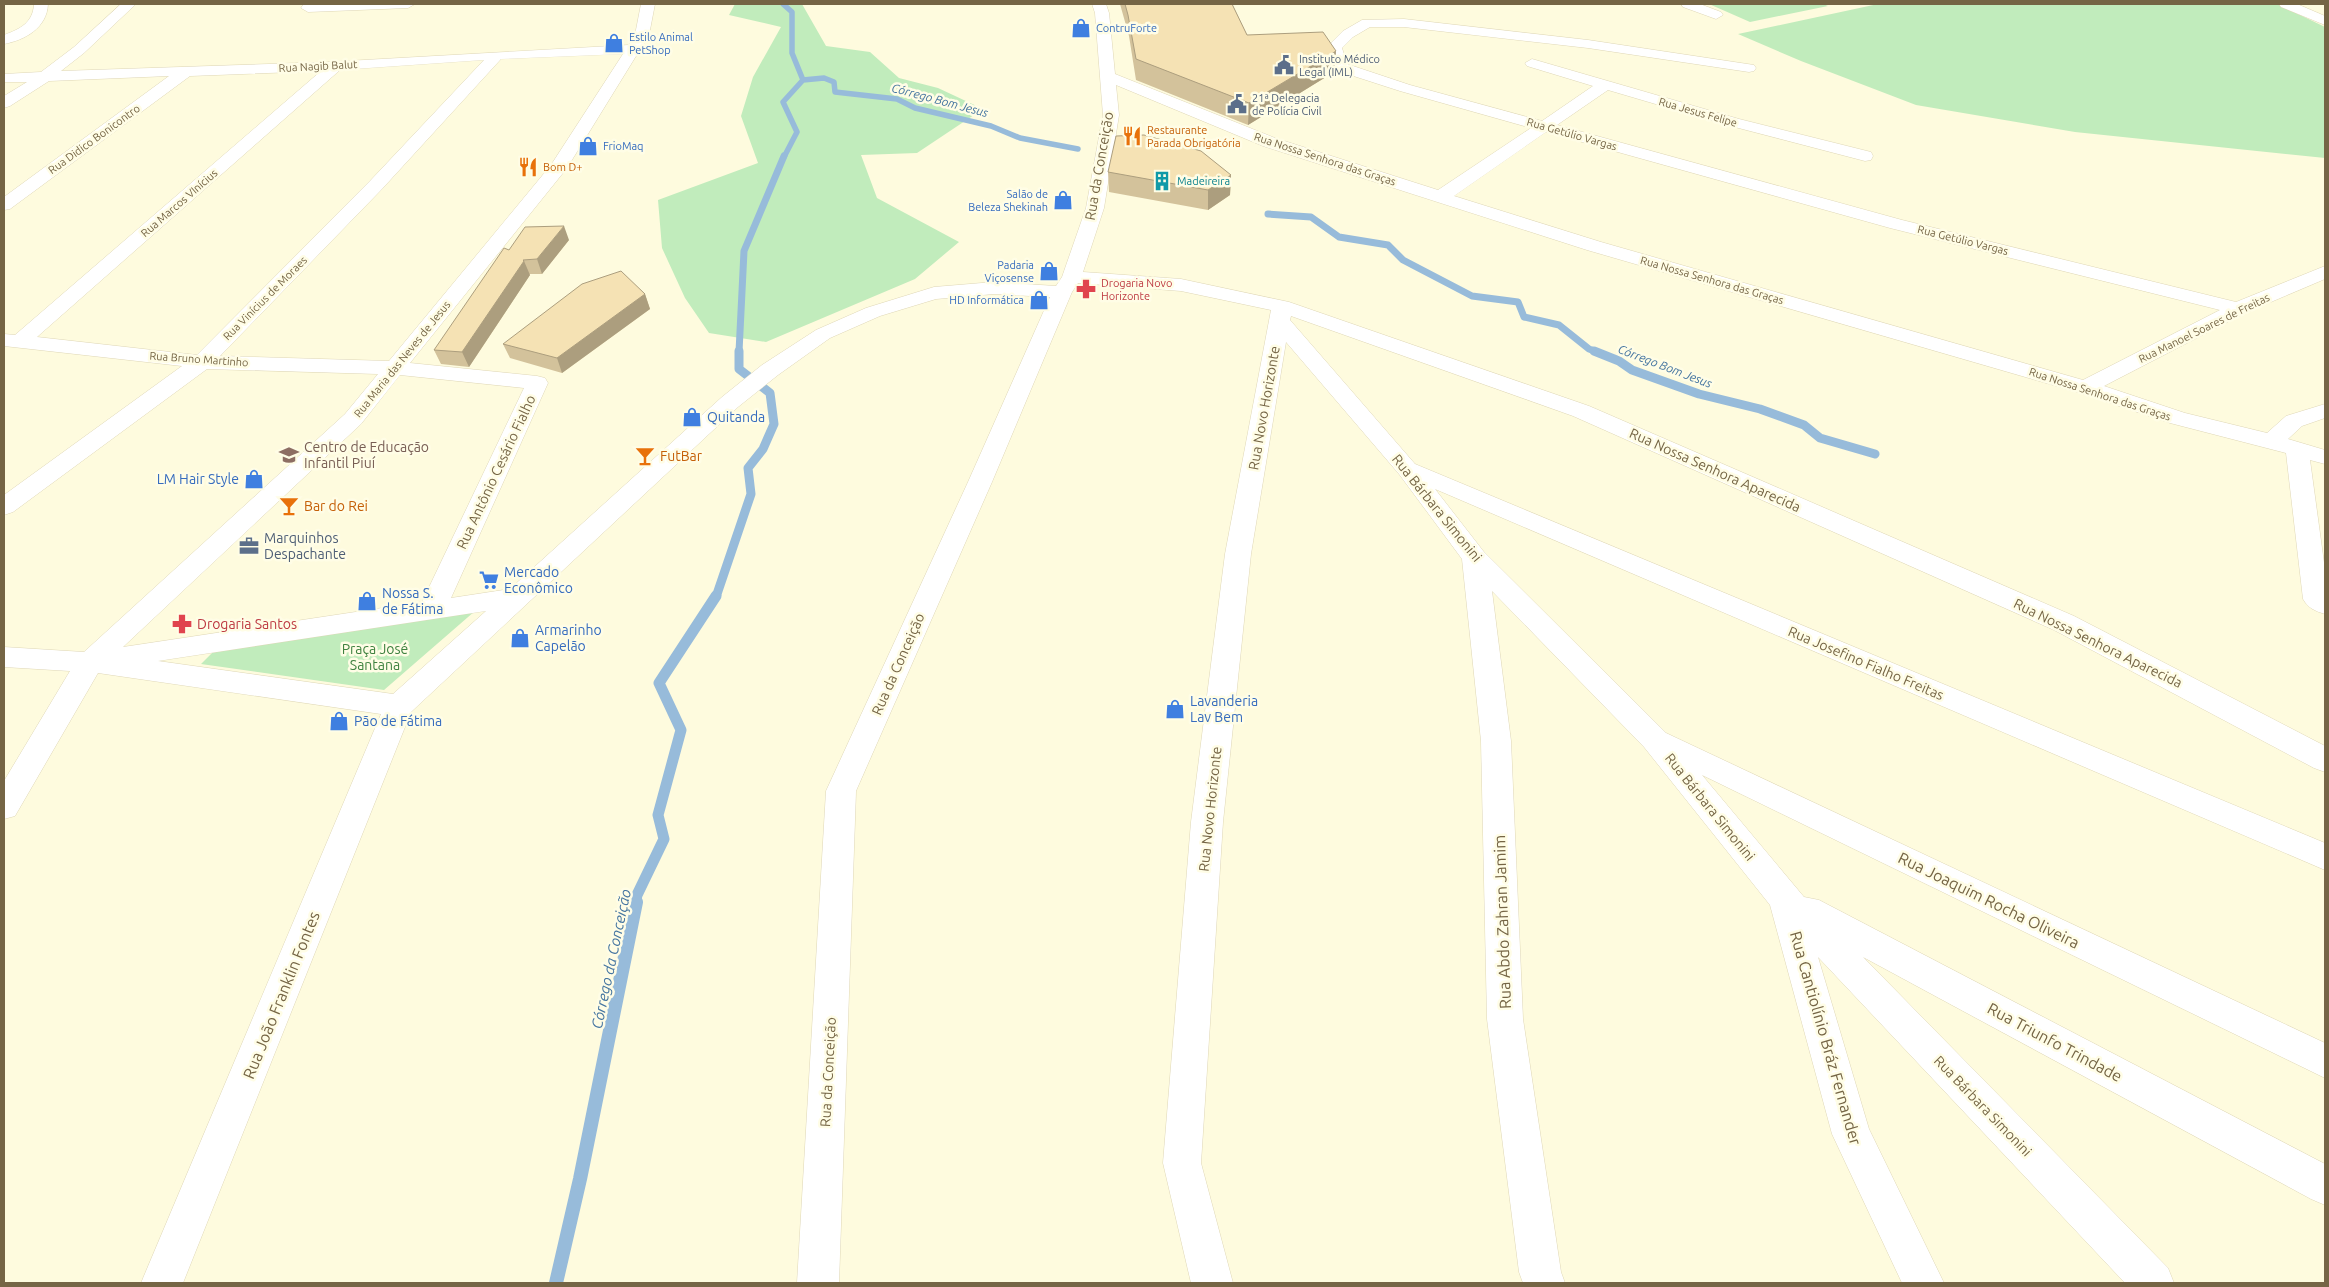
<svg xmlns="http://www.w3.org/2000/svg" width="2329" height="1287" font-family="Ubuntu,sans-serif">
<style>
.green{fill:#c1ecbc}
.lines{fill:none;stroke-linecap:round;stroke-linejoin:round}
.stream-far4{stroke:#97bbda;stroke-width:5.5}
.stream-far3{stroke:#97bbda;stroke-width:7}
.stream-far2{stroke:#97bbda;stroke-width:9}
.stream-far1{stroke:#97bbda;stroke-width:11}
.stream{stroke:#97bbda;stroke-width:14}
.minor-casing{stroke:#dfd7b7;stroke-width:1}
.minor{fill:#fff;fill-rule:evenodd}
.wall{fill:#d3c29b}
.shaded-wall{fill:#ac9e7e}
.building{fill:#f5e2b4;stroke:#ac9e7e}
.labels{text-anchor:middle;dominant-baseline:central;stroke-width:5;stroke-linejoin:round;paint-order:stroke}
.far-shop-label{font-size:11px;fill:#366cbe;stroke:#fffde6;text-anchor:start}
.far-service-label{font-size:11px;fill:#4e5e75;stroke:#fffde6;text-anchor:start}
.far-street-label{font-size:11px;fill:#756545;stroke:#fffde6}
.far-food-label{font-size:11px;fill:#c56008;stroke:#fffde6;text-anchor:start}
.far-culture-label{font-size:11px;fill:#0d838f;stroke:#fffde6;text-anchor:start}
.far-health-label{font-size:11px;fill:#be3a42;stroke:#fffde6;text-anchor:start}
.far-water-label{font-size:12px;font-style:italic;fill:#4575a0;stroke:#fffde6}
.street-label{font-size:14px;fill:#756545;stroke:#fffde6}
.shop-label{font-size:14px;fill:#366cbe;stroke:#fffde6;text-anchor:start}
.education-label{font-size:14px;fill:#785e54;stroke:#fffde6;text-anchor:start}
.food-label{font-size:14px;fill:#c56008;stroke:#fffde6;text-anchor:start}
.service-label{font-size:14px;fill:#4e5e75;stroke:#fffde6;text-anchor:start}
.health-label{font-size:14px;fill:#be3a42;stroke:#fffde6;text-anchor:start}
.park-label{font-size:14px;fill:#3f8240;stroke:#fffde6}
.water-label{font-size:15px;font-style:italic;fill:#4575a0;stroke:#fffde6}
.near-street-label{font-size:16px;fill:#756545;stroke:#fffde6}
</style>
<rect width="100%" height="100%" fill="#fefbde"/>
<path class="green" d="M735,4H802L826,46L870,52L899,78L938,88L983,109L917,153L861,155L877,198L959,242L915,279L766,342L709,333L685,298L662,248L658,200L758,163L741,116L753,77L781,27L729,15Z
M1709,4H1823L1828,6L1750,22Z
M1878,4H2277L2325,27V158L2075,132L1916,105L1801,61L1738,34Z
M475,611L384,690L201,664L213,652Z"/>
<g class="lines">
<path class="stream-far4" d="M783,4L792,12V53L803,80L783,102L797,132L784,157
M803,80L824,78L834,82L835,92L897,99L915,108L991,126L1020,138L1078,149"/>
<path class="stream-far3" d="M1268,214L1311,217L1339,237L1388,245L1403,260L1472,296L1518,302L1524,317L1559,325L1589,349L1597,352
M739,352L744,251L784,156"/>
<path class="stream-far2" d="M1594,351L1619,361L1632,370L1699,394L1760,409L1804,425L1820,438L1875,454
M716,597L751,494L748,468L763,449L774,424L770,393L739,369V351"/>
<path class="stream-far1" d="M635,904L637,895L664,839L658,815L681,730L659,683L716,596"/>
<path class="stream" d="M556,1283L580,1179L636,902"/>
<defs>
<path id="minor" d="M34,4H48C47,28 25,40 4,44V35C20,29 33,23 34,4Z
M121,4H136L84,53L61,71L329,62L629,45L635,35L641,4H655L649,35L567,168L410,363L537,376L545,378L548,383L451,598L510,589L722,397L762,365L816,330L866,308L934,287L994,282L1056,286L1062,277L1086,208L1103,115L1095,13L1092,4H1106L1109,13L1115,74L1275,138L1438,190L1531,128L1400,91L1335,70L1327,47L1343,31L1362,20L1404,19L1588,40L1754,65L1756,68L1754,71L1749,72L1588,48L1404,27H1370L1353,37L1342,48L1347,64L1410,85L1542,121L1593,86L1527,66L1525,63L1532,59L1739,119L1871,152L1873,156L1871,160L1865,161L1727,125L1608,90L1557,125L1902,220L2236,302L2325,266V279L2245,313L2104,386L2185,413L2267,433L2286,416L2325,404V418L2302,426L2288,439L2325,450V464L2310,460L2325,570V614C2315,611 2308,608 2303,599L2286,453L2170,423L2077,392L1587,250L1263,146L1116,85L1119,115L1104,208L1083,272L1181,279L1289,302L1589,406L2074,616L2325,746V772L2314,768L2054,630L1573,416L1291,316L1290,320L1415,464L2325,843V870L1435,489L1484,552L1666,733L2325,1043V1078L1702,775L1804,897L1819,900L2325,1164V1205L2311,1199L1863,957L2168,1268L2174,1283H2125L1818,957L1869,1129L1944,1283H1902L1832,1134L1770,905L1644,747L1492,591L1511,741L1523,1019L1561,1272L1565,1283H1523L1519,1272L1487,1019L1481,741L1462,559L1399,474L1286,342L1251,554L1223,822L1201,1163L1233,1283H1191L1163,1163L1191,822L1225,554L1271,310L1181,291L1078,283L1072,292L992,482L856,791L839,1283H797L826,791L968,482L1050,297L994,294L936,299L880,316L830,338L778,375L738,407L411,712L183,1283H141L381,714L98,673L15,816L4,819V781L70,671L4,667V647L84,652L345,414L378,374L207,369L13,512L4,515V495L182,366L4,346V334L15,335L321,71L190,76L10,209L4,210V197L169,76L49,81L10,106L4,108V96L27,82H4V74L41,72L74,47ZM623,54L551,165L389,361L220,356L382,189L501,59ZM484,60L370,181L197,355L37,337L340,70ZM1546,132L1890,228L2220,310L2083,380L1601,242L1454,196ZM400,375L524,388L422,602L123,647L361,424ZM486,611L393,694L158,661Z
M312,4H415L408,8L308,12L301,8L303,5Z
M1681,4H1700L1721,12L1723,15L1716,19L1683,7Z
M2279,4H2297L2325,16V25L2281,7Z"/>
</defs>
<use href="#minor" class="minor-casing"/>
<use href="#minor" class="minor"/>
</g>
<path class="wall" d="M1120,4H1232L1247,35L1336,51L1334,72L1248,125L1136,80L1129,36Z
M1108,172L1231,175L1230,195L1208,210L1109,192Z
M569,240L542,274H529L530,275L469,367L441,364L434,350L509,250Z
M645,294L650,309L562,373L510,358L503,344Z"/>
<path class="shaded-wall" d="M1336,51L1334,72L1248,125L1249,103Z
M1231,175L1230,195L1208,210V190Z
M564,226L569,240L542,274L537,259Z
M524,261L530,275L469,367L462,352Z
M645,294L650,309L562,373L557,358Z"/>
<path class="building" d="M1125,4H1232L1247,35L1323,32L1336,51L1249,103L1136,59L1128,15Z
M1144,135L1201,151L1231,175L1208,190L1108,172L1116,136Z
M564,226L537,259L523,260L524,261L462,352L434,350L504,248L509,250L525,227Z
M621,271L645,294L557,358L503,344L582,284Z"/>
<defs>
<symbol id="shop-bare" viewBox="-9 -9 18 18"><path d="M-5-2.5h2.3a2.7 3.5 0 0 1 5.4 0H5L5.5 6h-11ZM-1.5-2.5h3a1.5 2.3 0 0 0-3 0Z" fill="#3f7fe0" stroke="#fffde6" stroke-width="2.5" paint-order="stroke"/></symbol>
<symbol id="civic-bare" viewBox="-9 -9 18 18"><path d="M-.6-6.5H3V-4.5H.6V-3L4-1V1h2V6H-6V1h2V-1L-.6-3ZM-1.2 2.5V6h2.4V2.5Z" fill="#5c6f8a" stroke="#fffde6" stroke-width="2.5" paint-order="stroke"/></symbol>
<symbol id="restaurant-bare" viewBox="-9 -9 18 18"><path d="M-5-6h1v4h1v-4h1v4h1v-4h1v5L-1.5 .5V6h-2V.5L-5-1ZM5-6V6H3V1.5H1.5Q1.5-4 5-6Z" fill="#e8710a" stroke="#fffde6" stroke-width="2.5" paint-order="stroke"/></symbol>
<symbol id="building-bare" viewBox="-9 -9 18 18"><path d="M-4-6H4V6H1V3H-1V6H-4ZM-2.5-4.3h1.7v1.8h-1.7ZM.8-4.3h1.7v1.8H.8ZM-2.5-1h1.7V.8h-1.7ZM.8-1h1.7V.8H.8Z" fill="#0f9aa8" stroke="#fffde6" stroke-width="2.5" paint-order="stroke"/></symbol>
<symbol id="pharmacy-bare" viewBox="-9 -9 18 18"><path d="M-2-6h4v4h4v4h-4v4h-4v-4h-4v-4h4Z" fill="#e0444e" stroke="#fffde6" stroke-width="2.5" paint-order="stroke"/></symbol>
<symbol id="school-bare" viewBox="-9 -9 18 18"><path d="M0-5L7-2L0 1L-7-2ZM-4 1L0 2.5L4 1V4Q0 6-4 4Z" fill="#8d6e63" stroke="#fffde6" stroke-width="2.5" paint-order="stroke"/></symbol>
<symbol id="bar-bare" viewBox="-9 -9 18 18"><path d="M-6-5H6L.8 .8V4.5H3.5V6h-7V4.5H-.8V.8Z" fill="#e8710a" stroke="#fffde6" stroke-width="2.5" paint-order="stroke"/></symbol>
<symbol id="office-bare" viewBox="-9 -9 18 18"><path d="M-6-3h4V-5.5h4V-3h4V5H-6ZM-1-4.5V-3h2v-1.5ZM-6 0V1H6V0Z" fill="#5c6f8a" stroke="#fffde6" stroke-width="2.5" paint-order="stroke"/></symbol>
<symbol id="supermarket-bare" viewBox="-9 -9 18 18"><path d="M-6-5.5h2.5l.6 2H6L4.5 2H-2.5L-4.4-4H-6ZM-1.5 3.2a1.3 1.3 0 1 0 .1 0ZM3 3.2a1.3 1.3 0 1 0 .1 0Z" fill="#3f7fe0" stroke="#fffde6" stroke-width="2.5" paint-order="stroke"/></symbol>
</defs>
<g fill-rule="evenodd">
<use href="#shop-bare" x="1067" y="14" width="28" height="28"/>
<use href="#shop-bare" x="600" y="29" width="28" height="28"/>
<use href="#civic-bare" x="1270" y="51" width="28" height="28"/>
<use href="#civic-bare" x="1223" y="90" width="28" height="28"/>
<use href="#restaurant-bare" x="1118" y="122" width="28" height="28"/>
<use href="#shop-bare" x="574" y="132" width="28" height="28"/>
<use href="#restaurant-bare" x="514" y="153" width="28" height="28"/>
<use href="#building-bare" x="1148" y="167" width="28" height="28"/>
<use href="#shop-bare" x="1049" y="186" width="28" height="28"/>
<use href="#shop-bare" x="1035" y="257" width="28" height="28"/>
<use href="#pharmacy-bare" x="1072" y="275" width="28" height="28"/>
<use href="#shop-bare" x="1025" y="286" width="28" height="28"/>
<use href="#shop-bare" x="678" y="403" width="28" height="28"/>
<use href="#school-bare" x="275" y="441" width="28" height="28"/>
<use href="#bar-bare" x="631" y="442" width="28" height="28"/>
<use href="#shop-bare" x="240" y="465" width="28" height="28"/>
<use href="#bar-bare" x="275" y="492" width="28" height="28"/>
<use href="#office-bare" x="235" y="532" width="28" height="28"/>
<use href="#supermarket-bare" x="475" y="566" width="28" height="28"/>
<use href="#shop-bare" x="353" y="587" width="28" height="28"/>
<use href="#pharmacy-bare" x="168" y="610" width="28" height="28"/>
<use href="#shop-bare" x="506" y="624" width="28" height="28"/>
<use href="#shop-bare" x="1161" y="695" width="28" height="28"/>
<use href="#shop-bare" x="325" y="707" width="28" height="28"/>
</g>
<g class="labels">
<g class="far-shop-label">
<text x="1096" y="28">ContruForte</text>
<text x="629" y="37">Estilo Animal<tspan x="629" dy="13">PetShop</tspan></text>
<text x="603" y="146">FrioMaq</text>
<text x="1048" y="194" text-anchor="end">Salão de<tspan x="1048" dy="13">Beleza Shekinah</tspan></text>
<text x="1034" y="265" text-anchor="end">Padaria<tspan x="1034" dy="13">Viçosense</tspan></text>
<text x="1024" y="300" text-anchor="end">HD Informática</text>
</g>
<g class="far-service-label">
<text x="1299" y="59">Instituto Médico<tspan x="1299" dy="13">Legal (IML)</tspan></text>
<text x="1252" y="98">21ª Delegacia<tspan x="1252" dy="13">de Polícia Civil</tspan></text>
</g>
<g class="far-street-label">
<text transform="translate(318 66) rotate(-3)">Rua Nagib Balut</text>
<text transform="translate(1698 112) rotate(16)">Rua Jesus Felipe</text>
<text transform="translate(1572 134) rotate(16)">Rua Getúlio Vargas</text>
<text transform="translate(94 139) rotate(-36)">Rua Didico Bonicontro</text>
<text transform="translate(1325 159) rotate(18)">Rua Nossa Senhora das Graças</text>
<text transform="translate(179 203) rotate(-41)">Rua Marcos VInícius</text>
<text transform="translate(1963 240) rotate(14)">Rua Getúlio Vargas</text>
<text transform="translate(1712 280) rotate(16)">Rua Nossa Senhora das Graças</text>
<text transform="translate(265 298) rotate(-45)">Rua Vinícius de Moraes</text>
<text transform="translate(2204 328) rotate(-26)">Rua Manoel Soares de Freitas</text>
<text transform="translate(199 359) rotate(4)">Rua Bruno Martinho</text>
<text transform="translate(402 359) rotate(-51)">Rua Maria das Neves de Jesus</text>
<text transform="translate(2100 394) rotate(18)">Rua Nossa Senhora das Graças</text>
</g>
<g class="far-food-label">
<text x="1147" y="130">Restaurante<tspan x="1147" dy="13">Parada Obrigatória</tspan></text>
<text x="543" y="167">Bom D+</text>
</g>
<g class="far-culture-label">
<text x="1177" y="181">Madeireira</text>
</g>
<g class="far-health-label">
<text x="1101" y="283">Drogaria Novo<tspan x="1101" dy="13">Horizonte</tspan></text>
</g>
<g class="far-water-label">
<text transform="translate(940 100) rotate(15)">Córrego Bom Jesus</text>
<text transform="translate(1665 366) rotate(21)">Córrego Bom Jesus</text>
</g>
<g class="street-label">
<text transform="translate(1099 166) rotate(-80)">Rua da Conceição</text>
<text transform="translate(1264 408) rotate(-80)">Rua Novo Horizonte</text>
<text transform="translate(1715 470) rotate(24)">Rua Nossa Senhora Aparecida</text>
<text transform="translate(496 472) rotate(-65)">Rua Antônio Cesário Fialho</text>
<text transform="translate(1437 508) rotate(51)">Rua Bárbara Simonini</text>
<text transform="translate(2098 643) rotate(26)">Rua Nossa Senhora Aparecida</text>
<text transform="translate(1866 663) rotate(23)">Rua Josefino Fialho Freitas</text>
<text transform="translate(898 664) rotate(-66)">Rua da Conceição</text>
<text transform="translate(1710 807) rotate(51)">Rua Bárbara Simonini</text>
<text transform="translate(1210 809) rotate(-84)">Rua Novo Horizonte</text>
<text transform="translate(828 1072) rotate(-87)">Rua da Conceição</text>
<text transform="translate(1983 1106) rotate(46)">Rua Bárbara Simonini</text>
</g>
<g class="shop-label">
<text x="707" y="417">Quitanda</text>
<text x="239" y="479" text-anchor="end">LM Hair Style</text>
<text x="504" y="572">Mercado<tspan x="504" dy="16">Econômico</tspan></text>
<text x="382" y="593">Nossa S.<tspan x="382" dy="16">de Fátima</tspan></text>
<text x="535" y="630">Armarinho<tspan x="535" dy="16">Capelão</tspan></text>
<text x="1190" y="701">Lavanderia<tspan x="1190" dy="16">Lav Bem</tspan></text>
<text x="354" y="721">Pão de Fátima</text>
</g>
<g class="education-label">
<text x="304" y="447">Centro de Educação<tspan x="304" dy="16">Infantil Piuí</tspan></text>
</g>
<g class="food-label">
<text x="660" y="456">FutBar</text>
<text x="304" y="506">Bar do Rei</text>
</g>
<g class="service-label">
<text x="264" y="538">Marquinhos<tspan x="264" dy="16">Despachante</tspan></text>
</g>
<g class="health-label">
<text x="197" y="624">Drogaria Santos</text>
</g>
<g class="park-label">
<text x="375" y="649">Praça José<tspan x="375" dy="16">Santana</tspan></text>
</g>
<g class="water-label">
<text transform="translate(611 959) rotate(-78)">Córrego da Conceição</text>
</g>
<g class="near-street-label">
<text transform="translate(1989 900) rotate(26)">Rua Joaquim Rocha Oliveira</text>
<text transform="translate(1502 922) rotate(-92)">Rua Abdo Zahran Jamim</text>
<text transform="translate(281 995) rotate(-68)">Rua João Franklin Fontes</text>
<text transform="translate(1826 1038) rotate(74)">Rua Cantiolínio Bráz Fernander</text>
<text transform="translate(2055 1042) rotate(28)">Rua Triunfo Trindade</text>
</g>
</g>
<rect width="2329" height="1287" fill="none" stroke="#756545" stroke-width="10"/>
</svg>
